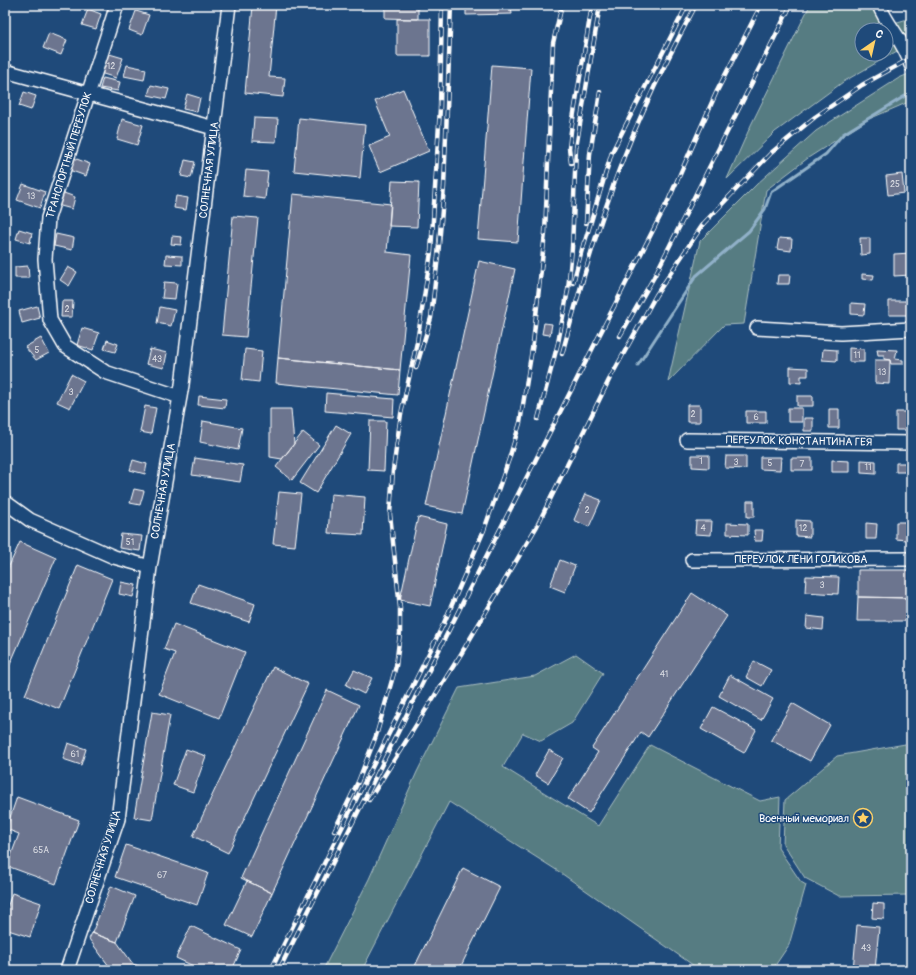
<svg xmlns="http://www.w3.org/2000/svg" width="916" height="975" font-family="Pangolin,sans-serif">
<style>
.green{fill:#567c82;stroke:#aabec0;fill-rule:evenodd}
.lines{fill:none;stroke-linecap:round;stroke-linejoin:round}
.stream{stroke:#91b1c9;stroke-width:3}
.building{fill:#6c748f;stroke:#fff}
.minor-casing{stroke:#fff;stroke-width:16}
.minor{stroke:#1f4a7a;stroke-width:13}
.rail-casing{stroke:#fff;stroke-width:4.5}
.rail{stroke:#1f4a7a;stroke-width:3;stroke-dasharray:9;stroke-linecap:butt}
.labels{text-anchor:middle;dominant-baseline:central;stroke-width:3;stroke-linejoin:round;paint-order:stroke}
.number-label{font-size:9px;fill:#dadce3}
.street-label{font-size:11px;fill:#fff;stroke:#1f4a7a}
.poi-label{font-size:11px;fill:#fff;stroke:#1f4a7a;text-anchor:end}
</style>
<rect width="100%" height="100%" fill="#1f4a7a"/>
<filter id="ink" filterUnits="userSpaceOnUse"><feTurbulence type="fractalNoise" baseFrequency=".025" numOctaves="2"/><feDisplacementMap in="SourceGraphic" scale="8" xChannelSelector="R" yChannelSelector="G"/><feConvolveMatrix kernelMatrix="1 2 1 2 8 2 1 2 1" color-interpolation-filters="sRGB"/></filter>
<g filter="url(#ink)">
<path class="green" d="M810,5H885L894,23L911,18V43L843,82L775,132L727,179L751,125ZM862,30H886V54H862Z
M911,73V101L869,119L808,158L766,190L744,324L724,325L668,382L700,241L757,184L816,131L899,78Z
M576,654L603,673L572,723L541,741L523,733L503,767L598,826L650,745L760,801L780,797L778,848L801,882L806,885L789,945L772,970H700L558,871L449,802L362,970H323L369,879L417,772L459,688L535,676Z
M911,743V895L839,896L805,878L783,844L785,800L837,756Z"/>
<g class="lines">
<path class="stream" d="M638,365L696,276L749,231L765,209L771,192L826,154L843,134L905,96"/>
</g>
<path class="building" d="M253,5H276L269,77L285,78L283,97L245,93Z
M385,5H418V19L385,18Z
M466,5H511L512,14L466,15Z
M88,9L101,14L96,29L82,25Z
M136,11L149,15L142,35L129,30Z
M397,19H430V56H397Z
M49,33L67,40L61,55L43,48Z
M106,53L123,58L116,78L100,73Z
M127,65L146,69L144,80L124,76Z
M492,65L531,68L518,242L478,239Z
M103,78L120,82L118,91L100,88Z
M151,85L169,89L166,99L148,95Z
M403,89L429,151L380,172L369,146L390,137L375,101Z
M24,92L36,96L31,110L19,106Z
M187,94L200,98L197,112L183,109Z
M254,118L278,119L276,142L252,141Z
M299,118L365,125L360,178L294,171Z
M122,119L143,125L137,145L117,139Z
M74,158L90,164L86,176L69,170Z
M185,160L195,162L191,178L181,176Z
M246,170L268,172L265,199L243,196Z
M902,174L904,193L888,195L886,176Z
M392,181L419,182L417,227L389,226Z
M23,184L45,192L40,208L17,200Z
M61,192L75,197L72,209L57,205Z
M293,194L391,204L387,252L411,255L400,370L278,358Z
M176,196L188,198L186,210L174,208Z
M233,216L258,218L246,337L222,335Z
M19,229L32,233L30,243L16,239Z
M56,234L74,238L72,250L54,246Z
M172,236L182,237L181,245L171,244Z
M779,238L792,239L791,251L777,249Z
M860,238H870V254L861,255Z
M911,253V275L894,276V254Z
M166,255L182,256V265L165,264Z
M479,261L515,269L462,514L426,506Z
M28,266L29,278H15V267Z
M68,267L77,272L69,286L60,280Z
M862,274L874,275L873,280L862,279Z
M778,275H790L789,284H777Z
M164,282L177,283L175,299L162,298Z
M62,301H73L72,317H61Z
M889,301H910L911,315H889Z
M851,303L865,304L864,315L851,314Z
M37,306L40,318L22,323L19,311Z
M160,307L175,310L171,326L157,323Z
M544,323L552,324L550,335L542,334Z
M82,328L99,333L93,350L77,345Z
M41,338L49,353L36,360L25,347Z
M107,340L118,344L115,352L104,349Z
M849,348L864,349V362H849Z
M150,349L167,353L164,368L146,364Z
M245,349L262,351L259,382L242,380Z
M823,349L837,350V361L822,360Z
M877,349L897,350L895,359L903,360V364H891L890,360L884,359V355H878Z
M278,358L400,370L398,395L276,383Z
M875,360H890L889,384L875,383Z
M790,367L808,368V376H801V383L790,382Z
M71,374L84,381L70,408L57,402Z
M326,393L394,399L393,417L325,411Z
M199,396L226,399L225,408L198,405Z
M797,396H813V406H797Z
M687,405H700V422H687Z
M145,406L156,408L151,434L140,432Z
M788,408H802V422H788Z
M270,409H291L294,444L282,459L270,457Z
M829,409H839V428H829Z
M746,411H766V423H746Z
M896,412H911V430H896Z
M804,418H813V431H804Z
M203,421L242,428L238,450L200,442Z
M370,421H386L384,471L368,470Z
M336,425L351,434L316,493L300,483Z
M303,432L319,445L292,480L276,467Z
M692,455H709V468L692,467Z
M726,456H746V469L725,468Z
M760,457H781L780,470L760,469Z
M195,458L243,465L240,482L192,475Z
M791,458H812V470H791Z
M133,460L147,464L145,474L130,470Z
M832,460L849,461V472H832Z
M861,460L876,461V474L861,473Z
M896,463H911V472H896Z
M134,489L144,491L140,505L130,503Z
M279,492L301,494L295,546L273,544Z
M331,494L365,497L363,535L328,533Z
M585,494L601,500L589,527L574,520Z
M747,501H754V517H747Z
M418,517L447,524L430,606L400,600Z
M796,520L810,521V537L796,536Z
M696,521H712L711,535L695,534Z
M896,522H907V540L896,539Z
M727,523L748,524V535L727,534Z
M866,523L877,524L876,539H866Z
M754,530H763L762,541H755Z
M121,534L142,536L140,551L119,548Z
M20,542L56,558L5,676V575Z
M560,560L575,566L565,592L550,586Z
M78,565L112,579L59,709L25,695Z
M858,570H910V598L858,597Z
M806,576L839,577L838,594L805,592Z
M121,582L136,585L133,597L119,594Z
M198,584L255,604L249,622L191,603Z
M692,593L727,616L648,737L641,732L589,813L568,799L598,752L592,748Z
M858,597L910,598V621H857Z
M807,616L824,618L823,630L806,628Z
M174,624L245,652L219,718L159,694L175,653L164,649Z
M754,661L771,670L762,686L746,677Z
M273,667L308,684L228,853L193,836Z
M354,670L372,678L364,694L346,685Z
M730,675L773,699L761,720L719,696Z
M327,690L359,705L272,893L241,878Z
M792,703L830,725L810,761L771,740Z
M713,707L756,730L744,753L701,729Z
M152,712L170,715L152,820L134,817Z
M68,743L86,749L81,765L63,759Z
M186,749L206,756L193,792L173,785Z
M549,750L563,758L548,783L535,775Z
M17,797L79,820L56,884L7,866L19,834L6,829Z
M126,845L208,873L197,905L115,877Z
M463,868L500,887L459,970H413Z
M247,881L272,893L252,937L226,925Z
M111,886L135,896L117,942L92,933Z
M12,893L41,903L30,937L5,929V914Z
M873,903L884,904V919L872,918Z
M857,925L879,927L875,970H853Z
M191,926L241,950L232,970H202L176,958Z
M92,933L117,942L133,964L151,970H112L89,939Z"/>
<g class="lines">
<defs>
<path id="minor" d="M117,5L48,218L45,259L50,320L65,346L105,372L180,397
M879,5C887,26 905,42 911,65
M5,71L214,128
M757,328L841,333L911,329
M687,440L911,443
M5,502L30,520L114,557L150,567
M692,560L911,559
M67,970L118,819L150,567L182,385L229,5"/>
</defs>
<use href="#minor" class="minor-casing"/>
<use href="#minor" class="minor"/>
<defs>
<path id="rail" d="M571,163L569,148L571,131L592,5
M586,223L590,154L600,92
M583,248L612,152L687,5
M573,283L584,242
M620,336L654,277L791,5
M562,354C576,303 590,251 608,201C630,133 662,68 696,5
M416,368L431,318L438,256L444,187L451,5
M538,419L558,343L568,290L572,248L576,148L600,5
M369,800L461,654L537,526L609,380L656,295L704,223L771,153L815,117L862,85L911,58
M334,831L358,782L376,736L396,666L400,633V608L390,514L393,470L401,414L417,342L431,252L440,108L442,5
M271,970L444,623L484,530L509,459L520,423L533,343L545,233L553,43L562,5
M279,970L466,596L669,199L717,91L761,5"/>
</defs>
<use href="#rail" class="rail-casing"/>
<use href="#rail" class="rail"/>
</g>
</g>
<defs>
<symbol id="sight-ring" viewBox="-11 -11 22 22"><circle r="9.5" fill="#1f4a7a" stroke="#ffd166" stroke-width="1.5"/><path d="M0-6L1.8-2.2L6-1.7L2.9 1.2L3.7 5.4L0 3.3L-3.7 5.4L-2.9 1.2L-6-1.7L-1.8-2.2Z" fill="#ffd166"/></symbol>
</defs>
<g fill-rule="evenodd">
<use href="#sight-ring" x="852" y="807" width="22" height="22"/>
</g>
<g class="labels">
<g class="number-label">
<text x="111" y="66">12</text>
<text x="895" y="184">25</text>
<text x="31" y="196">13</text>
<text x="67" y="309">2</text>
<text x="37" y="350">5</text>
<text x="857" y="355">11</text>
<text x="157" y="359">43</text>
<text x="882" y="372">13</text>
<text x="71" y="392">3</text>
<text x="693" y="414">2</text>
<text x="756" y="417">6</text>
<text x="701" y="461">1</text>
<text x="736" y="462">3</text>
<text x="770" y="463">5</text>
<text x="802" y="464">7</text>
<text x="868" y="467">11</text>
<text x="587" y="510">2</text>
<text x="703" y="528">4</text>
<text x="803" y="528">12</text>
<text x="130" y="542">51</text>
<text x="822" y="585">3</text>
<text x="664" y="674">41</text>
<text x="75" y="754">61</text>
<text x="41" y="850">65А</text>
<text x="162" y="875">67</text>
<text x="866" y="948">43</text>
</g>
<g class="street-label">
<text transform="translate(69 155) rotate(-73)">ТРАНСПОРТНЫЙ ПЕРЕУЛОК</text>
<text transform="translate(209 170) rotate(-83)">СОЛНЕЧНАЯ УЛИЦА</text>
<text transform="translate(799 441) rotate(1)">ПЕРЕУЛОК КОНСТАНТИНА ГЕЯ</text>
<text transform="translate(163 491) rotate(-80)">СОЛНЕЧНАЯ УЛИЦА</text>
<text x="801" y="559">ПЕРЕУЛОК ЛЁНИ ГОЛИКОВА</text>
<text transform="translate(103 857) rotate(-73)">СОЛНЕЧНАЯ УЛИЦА</text>
</g>
<g class="poi-label">
<text x="849" y="818">Военный мемориал</text>
</g>
</g>
<rect width="916" height="975" fill="none" stroke="#1f4a7a" stroke-width="20"/>
<rect x="10" y="10" width="896" height="955" fill="none" stroke="#fff" stroke-width="1.5" filter="url(#ink)"/>
<g transform="translate(874 42) rotate(34)"><circle r="19" fill="#1f4a7a" stroke="#7992af"/>
<path d="M0-3L7 15L0 10L-7 15Z" fill="#ffd166"/>
<text y="-6" font-size="11" font-weight="bold" text-anchor="middle" fill="#ffffff">С</text>
</g>
</svg>
